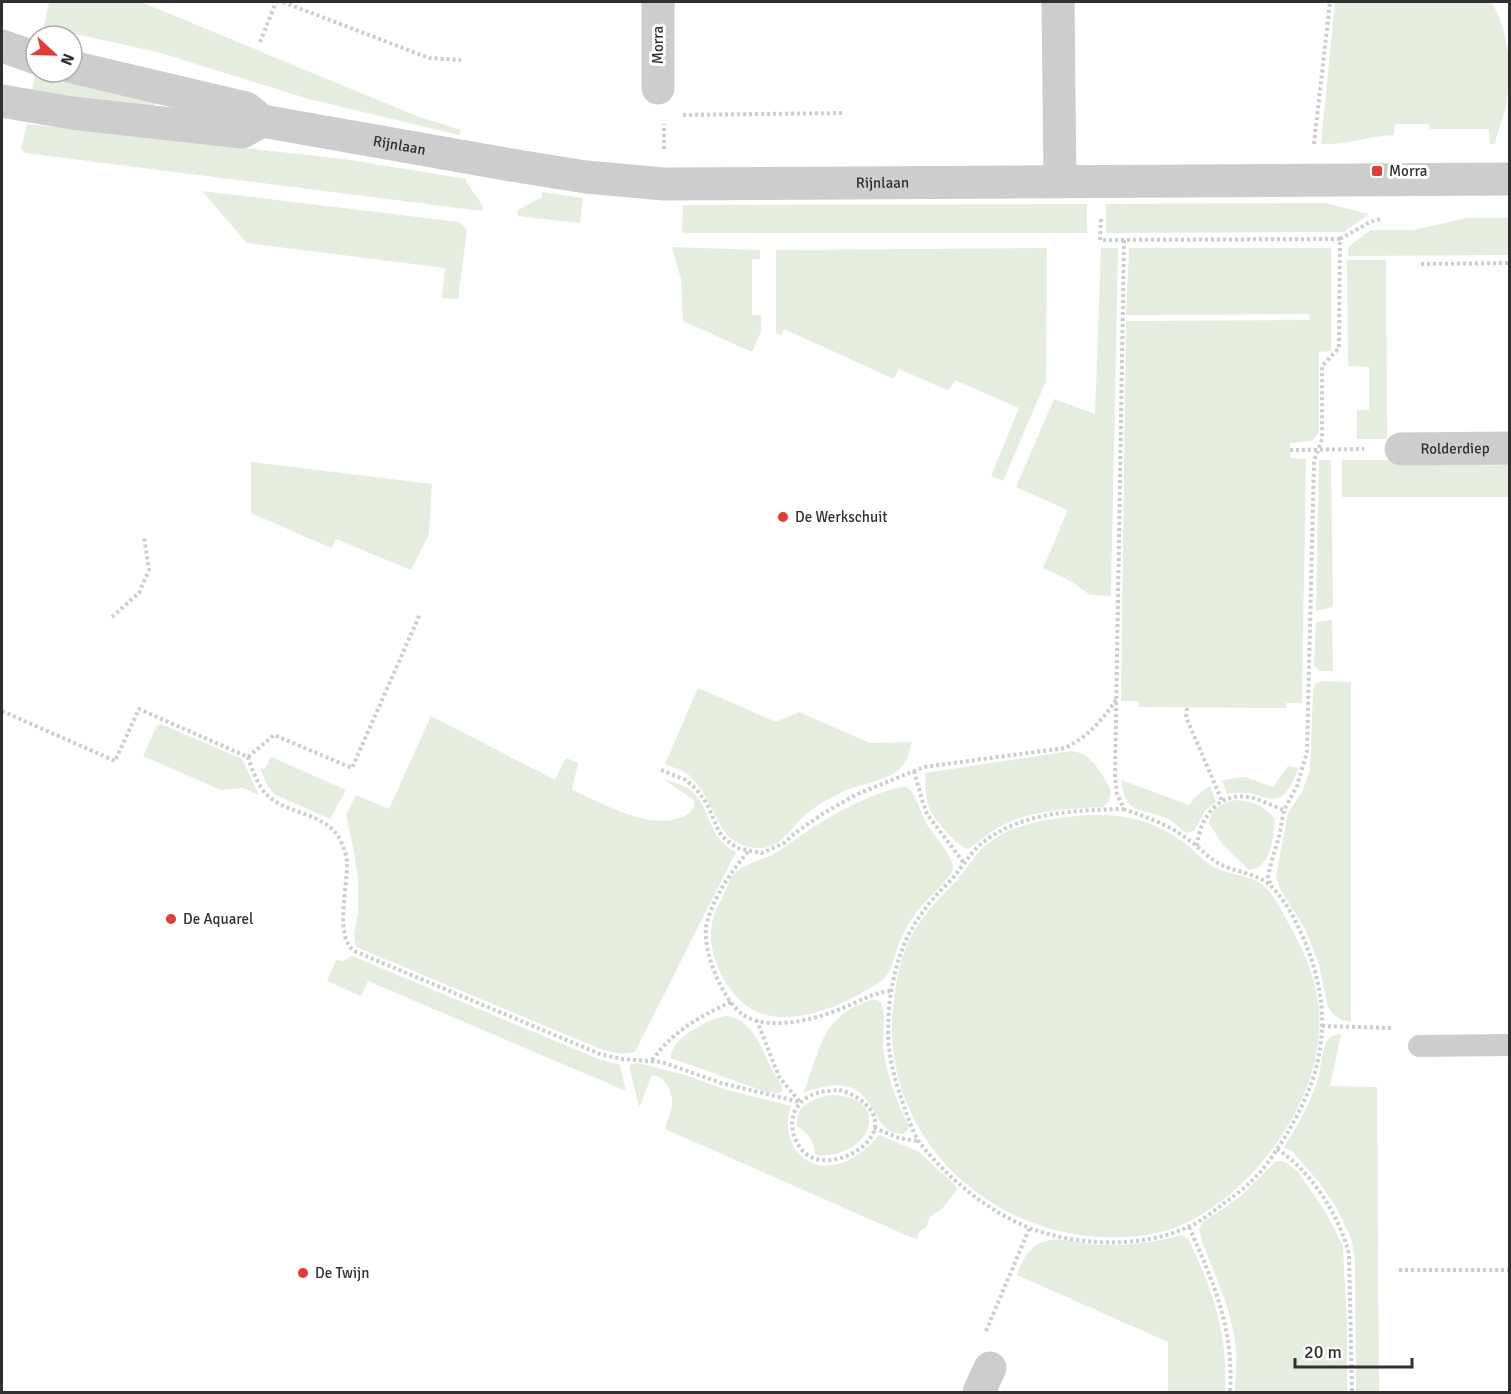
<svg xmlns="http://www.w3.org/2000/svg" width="1511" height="1394" font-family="Signika,sans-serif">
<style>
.green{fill:#e5edde}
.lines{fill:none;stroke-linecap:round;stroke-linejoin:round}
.path{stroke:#cdcdcd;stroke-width:4;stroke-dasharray:3 3;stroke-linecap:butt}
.service{stroke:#cdcdcd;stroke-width:22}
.minor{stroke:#cdcdcd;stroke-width:33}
.poi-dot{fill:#e63a34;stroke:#fff;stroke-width:2}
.labels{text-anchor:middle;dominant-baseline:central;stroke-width:6;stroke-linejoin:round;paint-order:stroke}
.street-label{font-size:15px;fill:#303030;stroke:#fff}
.poi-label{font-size:15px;fill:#303030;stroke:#fff;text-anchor:start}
</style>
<rect width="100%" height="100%" fill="#fff"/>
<path class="green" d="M49,2H141L419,117L461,130L459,135L309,99L157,52L44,27Z
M1335,2H1491C1511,32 1511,73 1506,107C1503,120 1497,131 1495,144H1490L1489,129H1430L1429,124H1395L1394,135C1369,136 1346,145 1321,144Z
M36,68V72H52L153,96L156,102L153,107L32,92Z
M27,124L344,159L466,179L467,183L483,206L482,211L25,153L21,149Z
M202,191L459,222L467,230L458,299L442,298L445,268L247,243Z
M542,192L583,198L580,223L518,216V210L542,197Z
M1325,203L1369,214L1344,232L1106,233V204Z
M1087,204V233H682L683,205Z
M1467,218H1509V255L1348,256V247L1371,230H1413Z
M672,247L760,250V259H752V315H761V332L752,352L683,321L681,279Z
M1047,248L1046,381L1003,481L991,476L1019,408L955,380L949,390H947L899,369L894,379L784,329L781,335L776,333V250Z
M1101,248H1118L1111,596L1090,595L1069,580L1043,568L1068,510L1016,487L1054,399L1095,414Z
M1129,248H1331V351L1319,352V432L1312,441L1290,443V458L1306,459L1302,703H1286V708L1139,707L1138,701H1121L1126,321L1310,320L1309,314L1126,315Z
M1347,260H1386L1387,439H1357V410H1369V367L1348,366Z
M1319,460H1331L1333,607L1316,611Z
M1342,460H1509V497H1342Z
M251,462L432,484L429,534L411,570L336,539L331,548L251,513Z
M1332,620L1333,671H1320L1314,666L1316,622Z
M1321,681L1351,682V1022L1340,1019L1333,1014L1328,1007L1319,965L1312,946L1304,927L1280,889L1276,876L1288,813L1302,792L1310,770L1313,690L1315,684Z
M698,688L776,722L799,712L870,743L912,742C910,749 908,758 904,764C890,783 861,782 842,792C829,799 813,807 803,817C792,827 788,837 773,845C758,853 733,845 724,831C712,813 706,792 690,776C684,770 673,768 665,764Z
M431,716L555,780L566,758L578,763L572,790C603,803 648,831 682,817C690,814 695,809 694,800L663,779C672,782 681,784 689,789C712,806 706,838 736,852L635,1052L621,1054L603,1050L356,947L354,934L358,913V880L354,852L346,815L356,795L389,809Z
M161,724L242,759L259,795L243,788L221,790L143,756L157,725Z
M1071,751C1091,752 1102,774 1111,790L1109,801L1103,807C1069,809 1030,810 999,827C988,833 979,842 968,849C956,845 933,819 929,807C925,797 926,784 925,773Z
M271,757L346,790L330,819L274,794L267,785L260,768L265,769Z
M1288,766L1299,768C1277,823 1268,786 1227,794L1222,780L1245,777L1273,787Z
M1121,780L1189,805L1197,795L1210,786L1216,801L1205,811L1194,831L1186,833C1180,829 1175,822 1168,819C1139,805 1127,819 1121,780Z
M907,787C916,793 922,816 928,826C934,835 955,860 953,869C952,877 922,904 915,914C908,924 902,935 898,946C894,956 893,967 887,975C881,983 872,987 865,991C831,1011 774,1033 741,1001C720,981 704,945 714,915C716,908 721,901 724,894C727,888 729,879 734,874C741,865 764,859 774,854C781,850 787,845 793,841C819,822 876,788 907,787Z
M1235,800C1253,801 1263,805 1275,819C1273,838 1272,867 1249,870L1223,845L1209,823C1211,809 1221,803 1235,800Z
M1091,815C1123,814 1152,820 1179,839C1190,846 1199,857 1210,865C1226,875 1254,875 1265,887C1276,897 1283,914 1290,926C1304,951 1316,979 1319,1008C1327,1094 1256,1193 1179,1226C1163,1233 1144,1236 1127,1237C993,1245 875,1135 894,999C897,977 901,954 912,935C922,915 939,899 954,883C964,874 970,861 979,852C1006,822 1053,818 1091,815Z
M352,956L601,1060L620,1065L626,1091L368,981L361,996L327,981L336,960L343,961Z
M874,999L879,1001C888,1010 882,1033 883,1046C886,1074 896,1101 909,1126L908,1130L903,1134C863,1134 883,1062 803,1093C822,1048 819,1016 874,999Z
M727,1016C760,1022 764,1063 782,1086V1091L779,1093L766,1092L671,1058C670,1038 710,1018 727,1016Z
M1341,1034L1330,1086L1377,1087L1379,1392H1356L1355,1262L1352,1240L1336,1207L1318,1181L1293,1152L1284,1147C1298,1125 1310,1104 1318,1079C1321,1068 1321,1054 1326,1043C1328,1036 1335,1035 1341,1034Z
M638,1063L685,1075L727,1090L791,1106C780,1134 798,1171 833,1165C852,1162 867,1149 879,1135L919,1152L958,1188L943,1208L930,1217L926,1227L919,1232L917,1240L665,1129C666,1122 671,1113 672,1105C673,1091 666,1077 652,1075L639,1108L629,1065Z
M832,1095C895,1097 871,1160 815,1155C815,1141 808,1133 797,1126C795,1104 814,1098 832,1095Z
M1276,1161H1284L1298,1172L1326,1213L1343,1246L1347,1323V1392H1235C1235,1378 1237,1364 1236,1350C1233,1312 1215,1276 1202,1241L1199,1229L1202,1223L1241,1196Z
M1181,1235L1188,1239L1192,1247C1215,1295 1228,1339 1225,1392H1168V1342L1017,1275C1022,1260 1030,1245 1046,1241C1064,1236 1084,1245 1102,1245C1129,1246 1155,1242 1181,1235Z"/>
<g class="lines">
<path class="path" d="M283,2L429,58L461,60
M260,42L276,2
M683,115L842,113
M1314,144L1330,2
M664,149V124
M1101,219L1100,240L1340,239L1339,348L1322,366V439L1314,461L1307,752L1297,786L1284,810L1279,837L1270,867L1268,878L1271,885
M1340,239L1370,222L1381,219
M1124,240L1115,777L1117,794L1124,809C1146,817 1167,824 1186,838C1197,845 1206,856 1218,863C1235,873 1260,873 1273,888C1288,904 1299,927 1307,947C1338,1028 1319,1089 1271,1158C1260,1175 1244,1189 1227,1201C1215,1210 1202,1221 1188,1227C1140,1249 1075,1246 1027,1227C987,1210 947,1178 920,1143C913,1133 908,1118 904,1106C890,1068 885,1040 890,999C897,951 911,920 946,885C959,873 967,856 981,844C1019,812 1077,810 1124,809
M1421,264L1510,263
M1290,450L1364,449
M112,617L139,593L149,570L144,537
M1187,708L1186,717L1222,801
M2,711L115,761L139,709L248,757L274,735L352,768L420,614
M248,757C252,769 257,784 266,794C285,814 322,812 338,836C342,843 347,855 347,862C348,886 334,936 354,951L600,1054L622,1059L662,1062L721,1083L800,1102L779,1077L757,1021
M661,770L686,780L697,790L707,804L719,832L726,840L737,848L762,853L784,843L795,833L824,813L855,795L924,767L1065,748C1087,737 1102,721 1116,700
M914,771L922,800L927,814L964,863
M1197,846C1199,819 1218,792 1248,797C1260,799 1272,806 1284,810
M748,852C731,871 711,901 706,927C703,952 722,999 742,1014C750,1020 763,1023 773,1023C799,1024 828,1015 852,1004C866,998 877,992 891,991
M1322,1026L1394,1028
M652,1060C675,1030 697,1018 731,1002
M839,1090C856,1094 881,1110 874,1131C866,1154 823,1171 804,1152C788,1136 787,1109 808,1097C817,1091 828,1091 839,1090Z
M874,1128L899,1138L918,1141
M1277,1149C1312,1172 1339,1215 1349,1254L1352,1392
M1189,1227C1214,1284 1234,1328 1230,1392
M1399,1270H1510
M986,1331L1030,1227"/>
<path class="service" d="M1419,1046L1510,1045"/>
<g class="minor">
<path d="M658,2V88"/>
<path d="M1058,2L1060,182"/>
<path d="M2,46L36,58"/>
<path id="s1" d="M72,67L246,108L262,121L511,165L586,177L664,184L1510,179"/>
<path d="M2,101L72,113L242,132L262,121"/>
<path id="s2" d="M1401,449L1510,448"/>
<path d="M979,1392L990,1368"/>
</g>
</g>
<g class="poi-dot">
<rect x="1371" y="165" width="12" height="12" rx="3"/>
<circle cx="783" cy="517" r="6"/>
<circle cx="171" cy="919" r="6"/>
<circle cx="303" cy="1273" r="6"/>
</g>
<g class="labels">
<g class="street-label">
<text transform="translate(658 45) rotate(-90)">Morra</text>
<text stroke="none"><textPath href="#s1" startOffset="339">Rijnlaan</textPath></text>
<text stroke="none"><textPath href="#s1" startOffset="825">Rijnlaan</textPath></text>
<text stroke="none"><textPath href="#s2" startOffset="54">Rolderdiep</textPath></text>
</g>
<g class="poi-label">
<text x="1389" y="171">Morra</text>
<text x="795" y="517">De Werkschuit</text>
<text x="183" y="919">De Aquarel</text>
<text x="315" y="1273">De Twijn</text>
</g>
</g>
<rect width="1511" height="1394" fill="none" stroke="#303030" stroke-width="6"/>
<g transform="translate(54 54) rotate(112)"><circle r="28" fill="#ffffff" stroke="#acacac" stroke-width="1.5"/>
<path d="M0-4.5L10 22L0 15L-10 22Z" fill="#e63a34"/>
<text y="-9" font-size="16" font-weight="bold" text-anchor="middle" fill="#303030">N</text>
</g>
<path d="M1295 1358v9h117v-9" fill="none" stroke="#303030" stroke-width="3"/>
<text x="1304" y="1358" font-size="18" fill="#303030" stroke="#ffffff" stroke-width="4.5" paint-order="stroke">20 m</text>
</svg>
